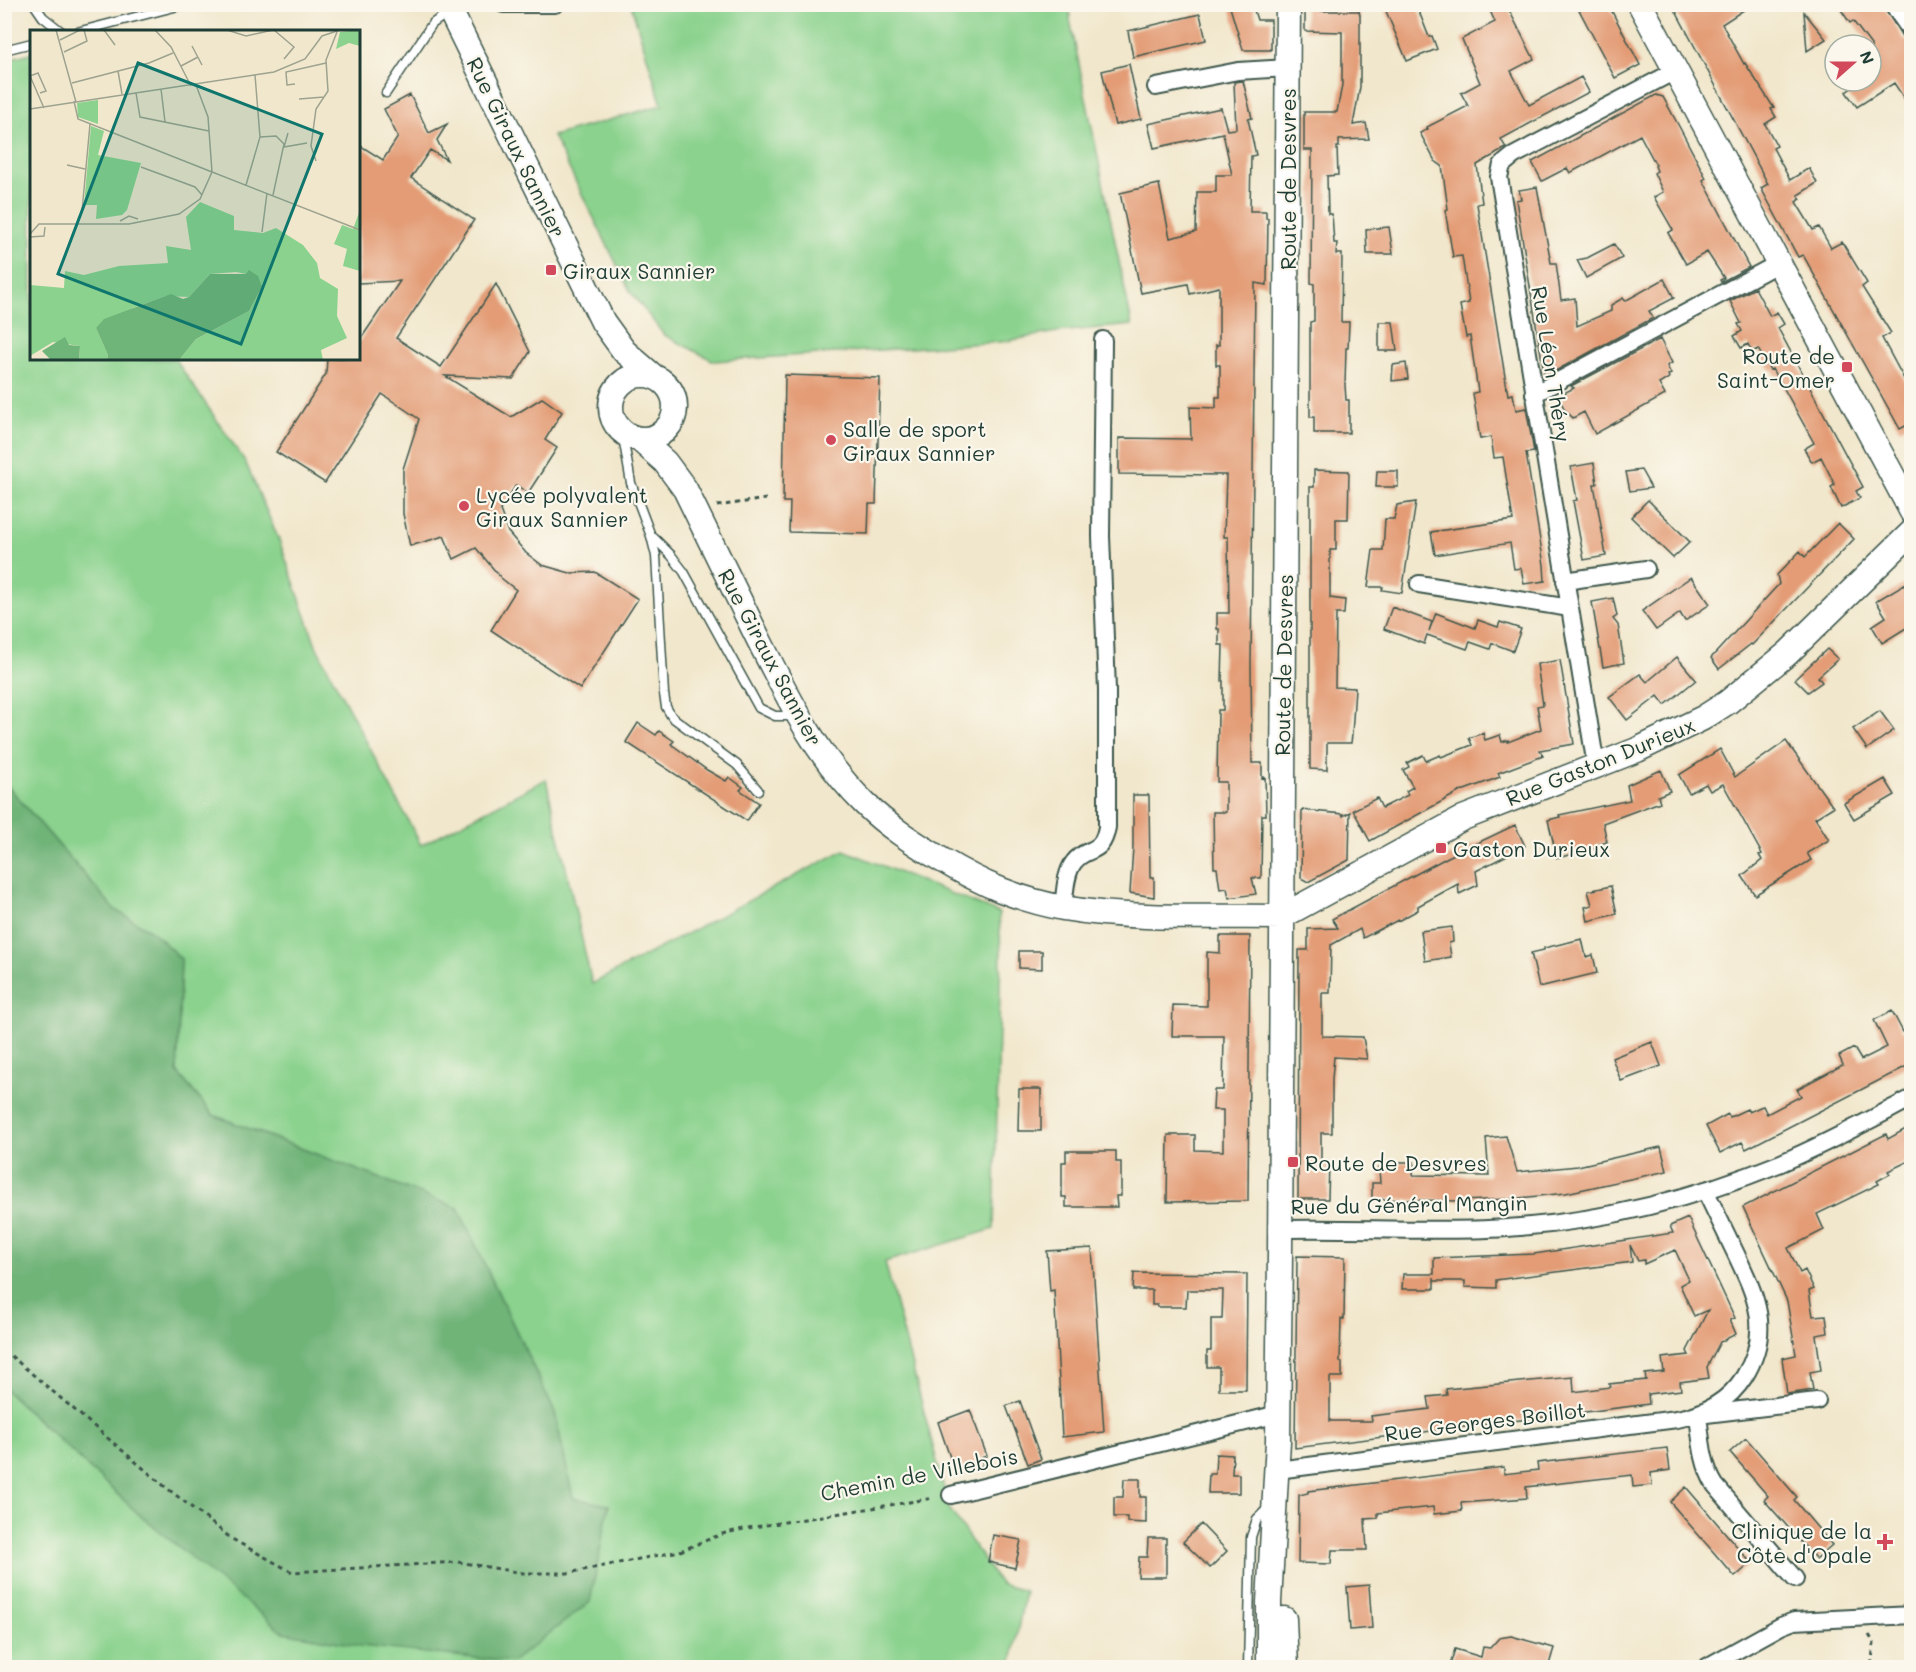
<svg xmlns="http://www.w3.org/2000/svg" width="1916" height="1672" font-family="Mali,sans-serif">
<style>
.green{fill:#8ad28d;stroke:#548860;stroke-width:1.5}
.forest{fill:#6fb478;stroke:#477856;stroke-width:1.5}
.building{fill:#e39c76}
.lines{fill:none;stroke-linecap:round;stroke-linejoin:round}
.lane-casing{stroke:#3e564b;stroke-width:11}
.street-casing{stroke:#3e564b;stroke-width:20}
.secondary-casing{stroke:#3e564b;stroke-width:27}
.path{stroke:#3e564b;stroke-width:3;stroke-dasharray:4.5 4.5;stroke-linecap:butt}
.lane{stroke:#fff;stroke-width:8}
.street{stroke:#fff;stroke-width:16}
.secondary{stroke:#fff;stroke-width:24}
.poi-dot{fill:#d1495b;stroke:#fbf7ec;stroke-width:2}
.labels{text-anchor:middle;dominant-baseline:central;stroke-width:4.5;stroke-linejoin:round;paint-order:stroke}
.street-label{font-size:21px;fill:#1f3d34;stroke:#fbf7ec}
.poi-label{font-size:21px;fill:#1f3d34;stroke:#fbf7ec;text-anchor:start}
.inset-road{fill:none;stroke:#9da38f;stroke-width:1.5}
.view{fill:#0f766e;fill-opacity:0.15;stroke:#0f766e;stroke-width:3}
.inset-edge{fill:none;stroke:#1f3d34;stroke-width:3}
</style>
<rect width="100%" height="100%" fill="#fbf7ec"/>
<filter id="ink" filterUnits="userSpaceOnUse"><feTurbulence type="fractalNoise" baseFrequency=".0167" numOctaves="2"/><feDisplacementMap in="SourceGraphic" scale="12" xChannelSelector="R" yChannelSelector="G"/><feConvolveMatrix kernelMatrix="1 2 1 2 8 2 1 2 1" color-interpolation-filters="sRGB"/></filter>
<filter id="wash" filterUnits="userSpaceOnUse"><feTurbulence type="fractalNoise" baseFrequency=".008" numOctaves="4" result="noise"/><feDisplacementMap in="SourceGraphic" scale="24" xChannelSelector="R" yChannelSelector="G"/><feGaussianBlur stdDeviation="1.35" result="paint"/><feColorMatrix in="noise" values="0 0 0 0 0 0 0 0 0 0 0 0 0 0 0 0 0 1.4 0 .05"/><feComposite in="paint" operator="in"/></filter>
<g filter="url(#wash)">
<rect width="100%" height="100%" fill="#f1e7cc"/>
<path class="green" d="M631,5H1070V20L1132,325L1057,332L1001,342L714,361L664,335L630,291L553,136L662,105Z
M31,53L32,358L175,359L245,461L279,540L317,648L421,845L546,779L592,984L844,850L999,913L1001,951L994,1229L885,1262L949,1508L1000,1584L1025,1591L1011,1667H5L4,1389L144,1519L573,1499L555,1413L458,1208L213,1115L177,1072L181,959L153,932L115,910L5,783L4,60Z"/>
<path class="forest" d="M5,783L115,910L153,932L181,959L177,1072L213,1115L458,1208L555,1413L573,1498L609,1505L590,1602L512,1662L361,1646L283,1632L144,1519L5,1389Z"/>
<g id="blocks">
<path class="building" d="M1229,4H1252L1257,20H1271V50H1243Z
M1305,4H1321V11H1359L1360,15V87L1353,125L1366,123L1369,139L1339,140V147H1337L1338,175L1327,176L1328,214H1332L1334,243H1337L1336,254H1342L1341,322H1349L1348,348H1346L1345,385L1346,400H1349V433H1314V417H1310V322L1314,321V284L1311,283L1312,150H1304V112H1337L1342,85V32L1305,31Z
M1383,4H1416L1429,37L1432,36L1437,49L1407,61Z
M1487,4H1506L1534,59L1511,71L1529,105L1581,77L1589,92L1501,139L1506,148L1477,165L1482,203L1477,204L1508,395L1513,394L1516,410L1526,408L1534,452L1526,453L1544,565L1545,581L1524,584L1521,568L1514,569L1510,543L1435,555L1431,532L1513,520L1503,457L1494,458L1491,437L1480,439L1473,393L1478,392L1470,336L1466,337L1460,305L1469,303L1462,256L1453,257L1445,210L1448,209L1442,166L1435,161L1420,133L1428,129L1427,127L1468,106L1461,93L1480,83L1462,39L1495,22Z
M1576,4H1608L1640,65L1615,78Z
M1672,4H1753L1722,24L1744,64L1745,63L1774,108L1771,109L1776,117L1765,124L1777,146L1773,148L1790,180L1809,168L1817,183L1798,195L1801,199L1796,202L1813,230L1819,227L1831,248L1842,242L1867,283L1862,287L1891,333L1882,338L1911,392V423L1900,429L1803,255L1798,257L1761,188L1768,184Z
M1837,4H1882L1903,38L1911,42V109L1894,83L1857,107L1846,92L1862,81H1871V75L1877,71L1871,62V45L1853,21L1850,23Z
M1804,12L1826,39L1807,51Z
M1200,14L1206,40L1133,57L1128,31Z
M1129,64L1141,119L1115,125L1102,71Z
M1243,81L1252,118L1248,119L1256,155L1251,156L1250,211H1266V218H1268L1267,285L1255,283L1251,664L1252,763H1262V778L1265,777L1266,815H1262L1261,878H1252L1256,894L1229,898L1227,888L1220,889L1217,868H1214L1213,812H1226V782H1217L1218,710H1223V681H1222L1223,645H1219V629H1217V613H1229L1228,537H1224L1226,475L1119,474V438L1191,439L1190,407L1216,408V397H1220V365H1216V345H1219V287L1190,294L1188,284L1141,293L1120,193L1159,184L1170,238L1196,232L1197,192H1216V175H1232L1223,133L1154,148L1148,124L1221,108L1227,130L1236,129L1234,82Z
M410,95L429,133L447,124L437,140L447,160L430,150L411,178L474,220L396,338L441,367L496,284L530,352L513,379L445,376L511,417L542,398L562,412L545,440L557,448L539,476L528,493L516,485L500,510L508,532L526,553L542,565L570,573L595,572L638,599L580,689L491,630L516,590L501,578L476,548L454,559L444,536L410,546L403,514V469L419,419L382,394L325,483L276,452L326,374L327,358H358V343L400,281L358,283V144L383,160L398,137L384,109Z
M1656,95L1663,97L1681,130L1706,178L1703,180L1749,267L1721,282L1720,280L1724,278L1707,252L1686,264L1668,233L1673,230L1654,197L1663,192L1654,173L1657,171L1655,166L1656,165L1640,135L1570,173L1567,168L1542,181L1532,162Z
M1537,187L1551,263H1556L1561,300L1575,298L1577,326L1611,311V305L1623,298L1625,301L1664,279L1674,298L1649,311L1653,318L1548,375L1544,373L1516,200L1521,199L1519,190Z
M1389,227L1393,254H1367L1366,229Z
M1614,244L1622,258L1586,278L1577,260L1587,258Z
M1755,288L1770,316L1777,312L1784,324L1778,328L1863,487L1856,491L1860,498L1841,508L1831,487L1835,485L1821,457L1812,462L1804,449L1814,443L1777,376H1776L1772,369L1770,370L1758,349L1752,352L1748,344L1741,348L1734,336L1742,331L1738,324L1741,323L1730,301Z
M1379,322H1393L1397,351H1379Z
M1660,339L1672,363L1667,366L1671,374L1668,375L1669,378L1659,384L1665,395L1595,434L1584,412L1573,418L1565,410L1558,396L1574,388L1571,386Z
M1406,363L1408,379L1392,381L1393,365Z
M785,375L880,378L876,504H869L868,534L789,532L790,502H783Z
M1594,463L1597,484H1594L1606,556L1584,560L1573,501L1577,500L1571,467Z
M1314,470L1349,471L1348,519H1336V550H1330V598L1345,600L1344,614H1336L1335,687L1355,688L1352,735L1351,743H1327V770L1310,769V487H1314Z
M1641,470L1651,488L1630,491L1626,472Z
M1377,471H1398V487H1376Z
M1648,500L1690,542L1673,558L1631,517Z
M1416,502L1402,593L1382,590L1383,587H1368L1373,550H1383L1385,519H1394L1397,505Z
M1838,523L1854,539L1752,645L1751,644L1719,669L1711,658L1779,584L1777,575L1800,551L1805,557Z
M1691,577L1710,604L1685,621L1680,613L1656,630L1642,611Z
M1911,580V625L1882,643L1872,626L1886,617L1876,601Z
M1613,598L1617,616L1613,619L1618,625L1624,663L1603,667L1592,602Z
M1392,607L1432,622L1429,631L1436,613L1475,628L1478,620L1498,627L1500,622L1521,629L1513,651L1492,643L1490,649L1470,642L1467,649L1427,635L1424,644L1384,629Z
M1827,649L1838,659L1818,677L1822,682L1808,692L1795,679Z
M1677,657L1696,680L1665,705L1658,696L1627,720L1609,697L1640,674L1647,682Z
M1560,660L1574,744L1540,750L1543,756L1498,773L1500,777L1459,792L1370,841L1353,810L1377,798L1382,808L1408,795L1406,791L1413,787L1403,770L1409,767L1407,763L1423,755L1426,761L1440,755L1441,757L1472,745L1469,738L1483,733L1485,740L1500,735L1502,742L1508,740V742L1541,729L1537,706L1543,705L1537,664Z
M1880,711L1894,730L1867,749L1853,729Z
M638,723L656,735L659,731L674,741L671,744L707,770L726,781L729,777L743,787L740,790L759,803L747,821L626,742Z
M1786,741L1833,807L1815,818L1829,840L1807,853L1811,860L1755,895L1742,876L1762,860L1759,855L1762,854L1723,784L1710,791L1706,784L1689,793L1679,775L1720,749L1735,777Z
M1661,770L1670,791L1658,796L1660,802L1603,823L1607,842L1597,845V848L1557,858L1548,820L1560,817L1559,815L1630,800L1627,785Z
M1885,779L1895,795L1854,819L1844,803Z
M1133,795H1149L1150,877H1154V897L1130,893L1133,847Z
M1302,810L1343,814V816L1350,812L1349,860L1308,882L1301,878Z
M1515,825L1525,846L1476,871L1478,885L1459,894L1458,884L1418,906V910L1398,921V920L1363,938L1360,929L1331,945L1330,993H1322V1036L1363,1037L1367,1059L1334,1057L1332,1079V1133H1321V1162H1329L1328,1199H1298L1299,950H1308V929L1338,928L1332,919L1448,857Z
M1611,886L1617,914L1588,921L1585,907L1592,905L1588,891Z
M1452,927L1453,942L1449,943L1451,957L1425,961L1421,931Z
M1220,936H1250L1248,1201L1167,1202L1168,1135H1195V1150L1223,1151V1110H1213L1214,1090H1223L1224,1036H1172L1173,1005L1207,1006V952L1220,953Z
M1582,939L1586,957L1593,955L1597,973L1539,987L1531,953L1544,950V948Z
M1019,951H1042V969L1019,968Z
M1892,1011L1903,1032L1911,1027V1064L1746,1149L1742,1142L1720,1153L1706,1126L1728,1114L1730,1117L1747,1109L1749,1112L1760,1107L1763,1106L1767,1114L1801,1096L1797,1089L1843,1065L1839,1056L1854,1048L1861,1060L1887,1047L1874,1020Z
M1652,1042L1661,1066L1621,1081L1612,1058Z
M1019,1089H1041V1131H1018Z
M1911,1126V1160L1888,1171L1890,1174L1877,1181L1879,1184L1817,1214L1824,1230L1788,1248L1800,1273L1805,1270L1814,1289L1809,1291L1813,1316L1826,1315L1828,1333L1816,1335L1821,1370L1810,1372L1813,1390L1787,1394L1782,1358L1796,1355L1787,1301L1743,1207L1886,1134L1888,1139Z
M1506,1136L1517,1172L1578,1166L1661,1147L1667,1171L1566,1193L1510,1199L1459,1201L1372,1199V1183H1380L1379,1168H1388V1162H1414L1413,1175L1489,1176L1486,1138Z
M1066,1151H1116V1162H1121V1196H1116L1117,1207H1066V1197H1062V1162H1066Z
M1688,1218L1735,1318L1730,1320L1736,1334L1720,1342L1707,1367L1709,1378L1680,1382L1681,1390L1648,1394L1649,1404L1295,1448L1297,1256L1345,1257L1344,1319H1341L1340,1362H1342V1377H1330V1421H1372L1371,1416L1430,1409L1428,1397L1447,1395L1446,1389L1573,1377L1574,1392L1610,1387L1609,1384L1646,1380L1645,1374L1664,1372L1662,1358L1689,1355L1687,1351L1708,1310L1694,1316L1680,1285L1689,1280L1675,1250L1644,1264V1260L1638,1261L1630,1245L1632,1262L1496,1280V1288L1465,1287V1281H1434V1278V1289H1402L1403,1274H1434V1258L1534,1254L1673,1233L1670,1226Z
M1092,1248L1104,1432L1062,1437L1054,1290L1050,1291L1047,1251Z
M1134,1273L1247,1274L1246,1390H1219V1367H1207V1351H1211V1319H1222L1223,1290H1187L1186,1307H1157V1305H1152V1290H1133Z
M1020,1401L1041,1459L1028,1464L1006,1406Z
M970,1410L987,1456L981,1458L983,1465L956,1475L938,1422Z
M1746,1438L1797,1497L1794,1500L1832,1545L1816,1559L1764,1500L1768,1496L1730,1452Z
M1667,1448L1670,1470L1651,1473L1652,1485L1633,1487L1632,1475L1526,1487L1527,1498L1461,1503L1462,1511L1434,1514L1433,1507L1378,1513V1518L1365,1519L1367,1550H1332L1331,1564L1298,1563L1299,1495L1308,1493V1491L1504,1467V1474L1538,1470L1537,1463Z
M1216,1454L1233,1455L1232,1474H1239V1493H1208L1209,1474H1215Z
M1124,1479H1140V1497H1146V1523L1127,1522V1517H1114V1497H1123Z
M1686,1487L1751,1563L1735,1577L1670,1502Z
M1201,1524L1227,1551L1210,1568L1183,1542Z
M993,1535L1021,1540L1015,1568L988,1562Z
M1148,1538H1166V1577H1138L1139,1557H1147Z
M1369,1585L1372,1628L1350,1630L1347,1587Z
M1511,1636L1554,1648L1548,1668H1449L1455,1649L1481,1657L1483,1647L1490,1648L1499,1638Z"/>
</g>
</g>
<g filter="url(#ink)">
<use href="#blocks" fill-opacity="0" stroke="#3e564b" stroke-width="1.5"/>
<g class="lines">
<defs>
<path id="lane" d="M34,4L43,17L62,32
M77,32L186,4
M4,50L32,43
M386,93L432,24L450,11
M622,431L631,483L651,536L656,556L664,694L666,707L672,717L737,765L758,790
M654,538L671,555L684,572L759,708L775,716H795
M1248,1668L1251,1537L1257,1519L1268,1508"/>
<path id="street" d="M503,4H555
M1892,4L1912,32
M1156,87L1238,71L1288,68
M1534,394L1779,263
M1565,581L1646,569
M1419,584L1570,608
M1596,766L1499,177L1502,165L1513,156L1675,71
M1063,908C1065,894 1065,873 1074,862C1087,845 1102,857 1107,827V690L1101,536L1103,340
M1280,1229C1355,1227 1432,1233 1507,1228C1601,1222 1695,1198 1781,1163C1826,1144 1868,1121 1912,1098
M1277,1470L1677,1419C1705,1414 1728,1402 1744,1377C1773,1331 1756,1296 1735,1252C1725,1231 1715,1211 1705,1190
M951,1495L1278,1414
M1795,1579L1715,1485C1702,1464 1701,1439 1698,1415L1817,1401
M1705,1668L1781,1626L1794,1621L1912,1615"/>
<path id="secondary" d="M447,4L603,322L624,351L653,376
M1640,4L1912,512
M611 407a32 32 0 1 1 64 0a32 32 0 1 1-64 0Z
M639,439L665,462L685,489C709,538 733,587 757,636C787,696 816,756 865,804C887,826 914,843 942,860C982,884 1017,899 1063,908C1134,920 1209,916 1281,917
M1281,917L1463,818L1637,750L1703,718L1728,702L1788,653L1912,532
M1284,1619L1286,1668
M1269,1668V1602L1278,1441L1280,1254L1288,4"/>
</defs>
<use href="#lane" class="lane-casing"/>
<use href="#street" class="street-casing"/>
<use href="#secondary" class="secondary-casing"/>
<path class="path" d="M717,506L766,499
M4,1350L163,1485L232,1539L292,1572L458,1562L523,1573H568L680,1551L722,1534L748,1528L934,1498
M1869,1635L1874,1643L1871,1668"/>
<use href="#lane" class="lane"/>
<use href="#street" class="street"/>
<use href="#secondary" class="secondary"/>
</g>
</g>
<g class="poi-dot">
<rect x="545" y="264" width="12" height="12" rx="3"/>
<rect x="1841" y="361" width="12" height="12" rx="3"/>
<circle cx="831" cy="440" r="6"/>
<circle cx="464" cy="506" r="6"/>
<rect x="1435" y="842" width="12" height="12" rx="3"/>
<rect x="1287" y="1156" width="12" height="12" rx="3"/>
<path d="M1882 1533h6v6h6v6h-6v6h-6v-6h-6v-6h6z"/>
</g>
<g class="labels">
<g class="street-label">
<text transform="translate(517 147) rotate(64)">Rue Giraux Sannier</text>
<text transform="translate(1287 179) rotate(-90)">Route de Desvres</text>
<text transform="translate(1552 364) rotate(81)">Rue Léon Théry</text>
<text transform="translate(771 657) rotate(62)">Rue Giraux Sannier</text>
<text transform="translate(1283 665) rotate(-89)">Route de Desvres</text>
<text transform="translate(1600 761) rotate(-22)">Rue Gaston Durieux</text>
<text transform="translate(1409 1204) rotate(-1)">Rue du Général Mangin</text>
<text transform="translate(1485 1421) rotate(-7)">Rue Georges Boillot</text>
<text transform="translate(919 1474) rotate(-11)">Chemin de Villebois</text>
</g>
<g class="poi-label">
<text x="563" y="270">Giraux Sannier</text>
<text x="1835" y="355" text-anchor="end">Route de<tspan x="1835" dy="24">Saint-Omer</tspan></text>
<text x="843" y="428">Salle de sport<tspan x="843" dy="24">Giraux Sannier</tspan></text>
<text x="476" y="494">Lycée polyvalent<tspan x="476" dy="24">Giraux Sannier</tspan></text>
<text x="1453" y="848">Gaston Durieux</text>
<text x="1305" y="1162">Route de Desvres</text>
<text x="1872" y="1530" text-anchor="end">Clinique de la<tspan x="1872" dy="24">Côte d'Opale</tspan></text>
</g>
</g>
<g transform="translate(30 30)">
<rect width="330" height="330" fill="#f1e7cc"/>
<path d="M330,0V16L319,13L306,19L310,2ZM68,70V94L48,87L47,73ZM61,96L74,101L68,125L111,133L97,180L92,185L66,189L67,175H54ZM170,172L204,186V200L233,203L246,198L273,215L287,233L290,248L308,259L307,286L317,308L291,320L293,330H149L166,309L219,281L232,257L216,244L206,242L180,244L159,267L136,266L103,278L66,298L78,325L77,330H49L50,316L23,312L0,326V255L34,258L35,241L54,245L89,236L138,233L136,216L161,220L156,187ZM330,180V241L313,236L317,219L304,214L312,195L323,199Z" fill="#8ad28d"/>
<path d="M219,240L228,246L232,257L219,281L166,309L149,330H77L78,325L66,298L74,289L141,264L153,269L159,267L180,244H216ZM35,307L39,315L50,316L49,330H21L12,321Z" fill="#6fb478"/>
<path class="inset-road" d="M26,0L46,72M74,0L85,15M125,0L141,17L161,56M197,0L216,6L243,0M244,0L264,17L254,29M30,10L50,0M162,16L172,35M34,22L57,11L54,0M151,36L168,27M88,41L92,64M42,53L119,33L143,23M265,54L257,55L256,42L296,33M166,55L178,87L182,142L330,200M131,59L135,92M10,63L16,61L8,43L0,46L14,78M106,63L110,87L179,101M269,69L294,67M0,79L244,42L275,29L292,6L310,0M258,103L254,117L277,113M230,107L246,106L254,114L243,165M286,131L281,116L286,79L298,61L296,30L307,2M37,135L55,139M111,137L165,157L172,165M216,155L230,107L225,45M90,191L99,186L108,189M46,195L52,181L60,94M232,202L237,163M0,204L9,194H99L149,184L170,169L182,142L48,89L44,71M0,207L14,206L15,197"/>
<path class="view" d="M108,33L292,104L211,314L28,244Z"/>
<rect width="330" height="330" class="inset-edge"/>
</g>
<rect width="1916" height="1672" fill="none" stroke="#fbf7ec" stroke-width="24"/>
<g transform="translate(1853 63) rotate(69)"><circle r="28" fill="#fbf7ec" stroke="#a3ada2" stroke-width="1.5"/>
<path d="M0-4.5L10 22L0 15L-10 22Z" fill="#d1495b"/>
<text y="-9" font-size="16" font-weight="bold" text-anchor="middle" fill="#1f3d34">N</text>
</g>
</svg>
